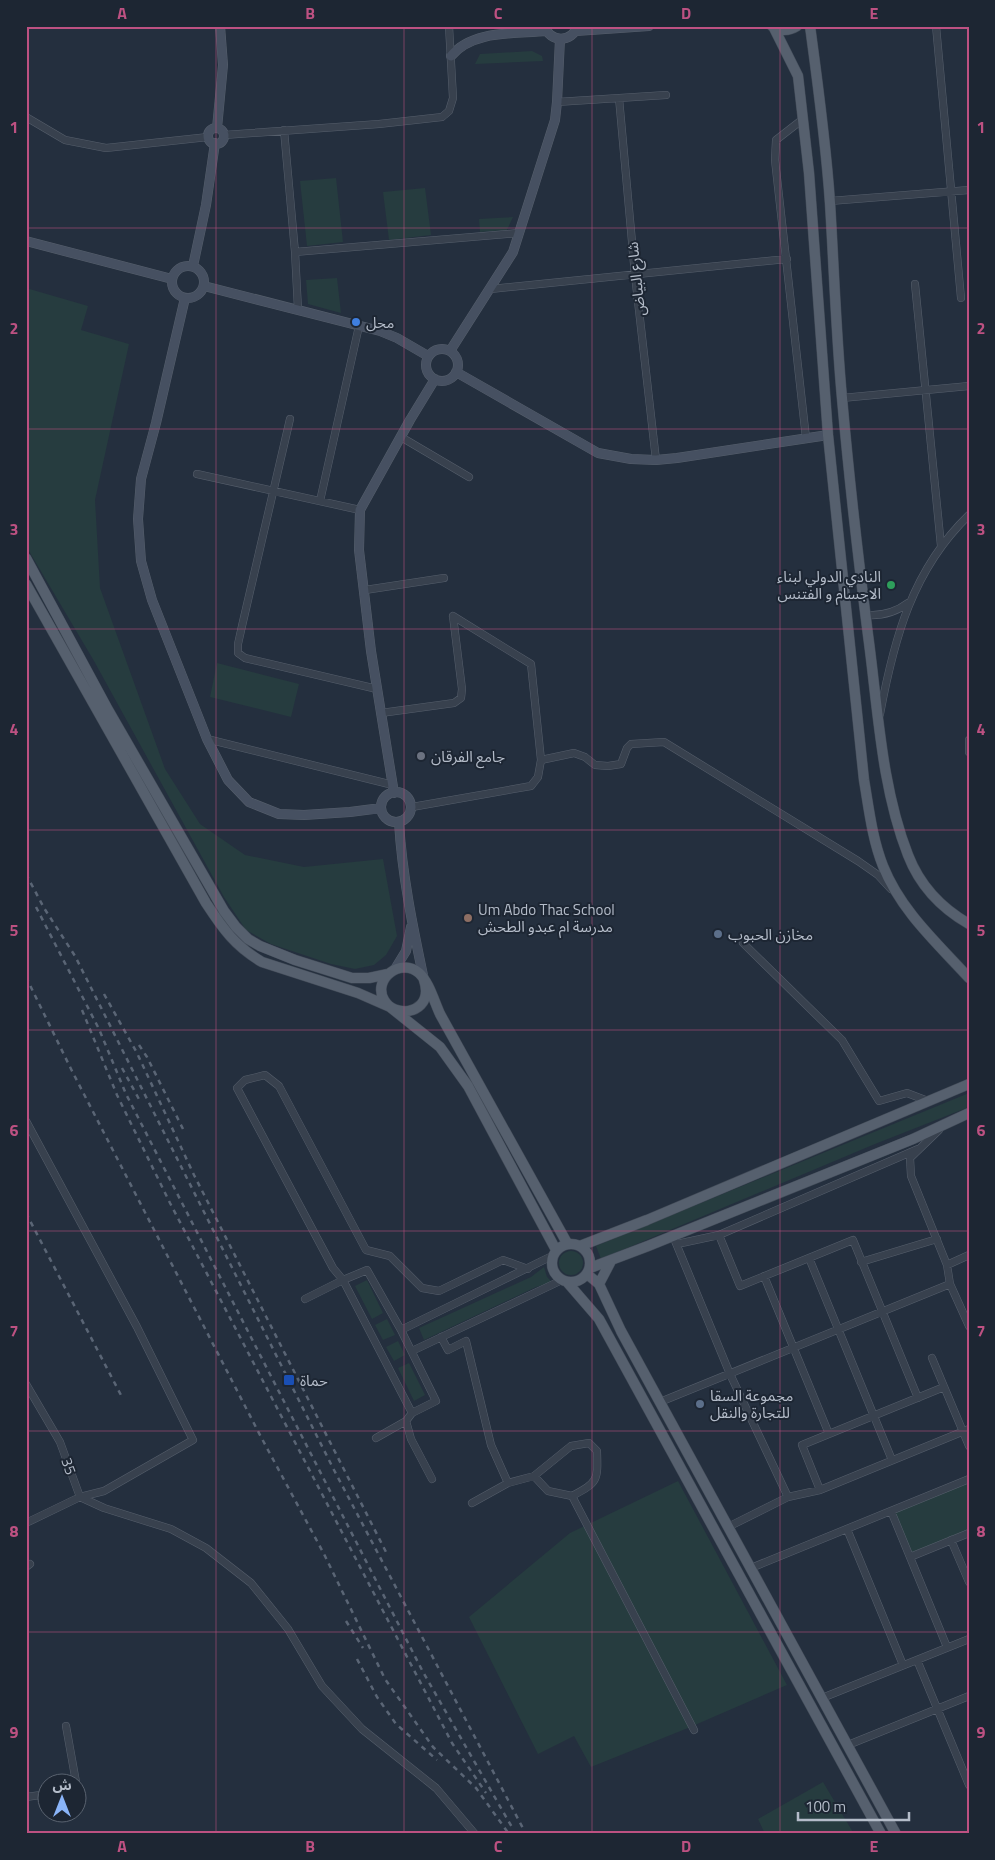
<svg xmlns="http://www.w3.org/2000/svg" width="995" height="1860" font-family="'Titillium Web','Noto Sans Arabic',sans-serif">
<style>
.green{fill:#263c3f}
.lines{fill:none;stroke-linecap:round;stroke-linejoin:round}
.street-casing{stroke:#565f6c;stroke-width:8}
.secondary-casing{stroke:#565f6c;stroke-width:10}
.primary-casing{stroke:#414a57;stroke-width:11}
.street{stroke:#38414e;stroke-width:7}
.secondary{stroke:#465061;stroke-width:9}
.primary{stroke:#56606e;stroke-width:10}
.rail{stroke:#5a6575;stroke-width:2.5;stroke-dasharray:5 5;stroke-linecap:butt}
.grid{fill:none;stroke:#bd5182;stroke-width:1;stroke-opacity:0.55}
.shop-dot{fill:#3f7fe0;stroke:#1d2633;stroke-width:2}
.leisure-dot{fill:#2e9e5b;stroke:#1d2633;stroke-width:2}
.worship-dot{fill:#6b7280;stroke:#1d2633;stroke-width:2}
.education-dot{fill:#8d6e63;stroke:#1d2633;stroke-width:2}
.service-dot{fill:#5c6f8a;stroke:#1d2633;stroke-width:2}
.transit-dot{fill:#1a4fb4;stroke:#1d2633;stroke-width:2}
.labels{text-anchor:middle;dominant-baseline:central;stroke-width:4;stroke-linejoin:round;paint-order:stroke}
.street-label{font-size:15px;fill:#b4bcc9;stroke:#1d2633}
.poi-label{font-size:15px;fill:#b4bcc9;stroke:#1d2633;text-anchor:start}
.neatline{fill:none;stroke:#bd5182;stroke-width:2}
.grid-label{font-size:16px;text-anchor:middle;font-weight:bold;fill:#bd5182}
</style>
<rect width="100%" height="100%" fill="#242f3e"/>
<path class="green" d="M532,51L542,56L543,61L475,64L480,54Z
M336,178L343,242L307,246L300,181Z
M425,188L431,235L389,240L383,192Z
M513,217L507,230L480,232L479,219Z
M337,278L341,313L308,304L306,280Z
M26,288L88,306L81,330L129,344L95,500L100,588L165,769L200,824L245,855L304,867L383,859L397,936L386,955L374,965L355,969L331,964L271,944L246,930L224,897L94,661L26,546Z
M217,663L299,684L291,717L210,697Z
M969,1093V1107L875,1144L601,1259L596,1246Z
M559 1263a12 12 0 1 1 24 0a12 12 0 1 1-24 0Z
M544,1267L547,1277L552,1282L536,1287L424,1340L419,1328L531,1277Z
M367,1280L383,1313L372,1319L355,1286Z
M387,1319L395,1335L383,1340L375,1325Z
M398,1341L405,1355L394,1361L386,1347Z
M409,1363L425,1395L414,1401L398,1368Z
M969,1479V1533L910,1557L891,1511Z
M678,1481L787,1685L688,1728L591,1767L574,1736L538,1754L469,1617L570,1533Z
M823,1782L854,1834H765L758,1819Z"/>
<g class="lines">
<defs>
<path id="street" d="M936,26L961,298
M619,98L635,275L656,460
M557,102L666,95
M26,117L65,140L106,148L208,137
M803,119L776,140L775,160L806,438
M284,130L295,252L298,309
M224,135L379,124L442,117L449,111L453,98L449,26
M830,201L969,190
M295,252L519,233
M915,284L941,546
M491,289L787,259
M842,398L969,386
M290,419L242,626L238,644V653L245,658L377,689
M401,437L469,477
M197,474L360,510
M320,501L359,326
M365,590L444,578
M866,615C882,616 895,613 908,603
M381,713L454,703L461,698L462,689L453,616
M880,714C894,639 912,570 969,515
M207,739L393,785
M969,740V752
M541,760L574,753L585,757L595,765L608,766L621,764L627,748L631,744L664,742L858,861L878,875L891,889
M412,807L531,786L538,777L541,760L531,664L453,616
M743,943L842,1040L879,1101L907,1093L928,1101
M26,1121L137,1327L193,1440L104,1491L80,1497
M939,1130L910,1158L911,1176L947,1265L950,1284L969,1326
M719,1235L740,1286L853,1240L918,1398
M673,1236L730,1374L788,1497
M677,1244L719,1235L918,1149
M809,1258L892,1460
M861,1262L937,1239
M947,1265L969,1255
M367,1270L401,1330L436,1401L412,1413L343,1280Z
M764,1276L829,1434
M305,1299L343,1280L333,1268L237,1088L245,1080L265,1075L279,1086L366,1250L390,1256L422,1288L439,1291L503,1260L528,1269
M401,1330L552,1256
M441,1337L448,1350L466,1341L491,1445L508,1483
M412,1351L562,1280
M932,1358L969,1446
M26,1384L60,1442L80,1497L26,1523
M660,1402L950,1284
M406,1421L411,1439L432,1479
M376,1438L406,1421L412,1413
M534,1476L548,1491L572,1496
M820,1490L802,1445L944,1387
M80,1497L104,1508L171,1529L206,1548L251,1583L288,1629L322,1686L362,1729L436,1788L475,1834
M472,1503L508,1483L534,1476L571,1446L589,1443L597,1451C598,1481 598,1482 572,1496L694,1730
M891,1511L947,1647
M728,1527L788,1497L820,1490L969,1429
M847,1529L903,1665
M951,1540L969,1582
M910,1557L969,1533
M26,1567L30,1564
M751,1568L969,1479
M917,1660L969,1785
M822,1698L969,1639
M66,1726L76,1782
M848,1745L969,1696
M26,1797L48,1794"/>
<path id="secondary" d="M544,26C551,43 571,43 578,26
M576,31L649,26
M451,56C472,30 514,34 546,31
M217,128L223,65L220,26
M208 136a8 8 0 1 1 16 0a8 8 0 1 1-16 0Z
M26,241L172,279
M172 282a16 16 0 1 1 32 0a16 16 0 1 1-32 0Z
M193,266L206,205L215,143
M204,286L380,331L397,338L428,356
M185,298L156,423L141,479L138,519L141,561L152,600L207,739L228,780L249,802L279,814L304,815L350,812L381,808
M426 365a16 16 0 1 1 32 0a16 16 0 1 1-32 0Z
M450,351L513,252L555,120L557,102L560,39
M456,372L598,453L631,459L656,460L677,458L828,435
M381 807a15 15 0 1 1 30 0a15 15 0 1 1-30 0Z
M394,793L371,651L359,550L360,510L410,420L435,379
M399,822C402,875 413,928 424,980
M395,969L406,951L411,927"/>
<path id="primary" d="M772,26C780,31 789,31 797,26
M810,26C818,85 826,143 830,203C834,268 836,333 842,398C849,477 858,557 868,635C878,708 881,786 908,855C920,886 941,908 969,924
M774,28L798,76L809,173L828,435L864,780C869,809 872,838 883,866C901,911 937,943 969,978
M26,558L107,708L224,911L236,927L248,939L260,946L295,960L352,978H369L388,974
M26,584L206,903C223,929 235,946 262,962L358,993L390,1007L440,1047L468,1086L556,1250
M424,980C425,983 426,988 426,991C426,1014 394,1018 384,1000C372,979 401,957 419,973C429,982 434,1001 440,1014L567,1243
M552 1263a19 19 0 1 1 38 0a19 19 0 1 1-38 0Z
M580,1246L647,1220L969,1084
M590,1268L648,1246L913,1139L969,1113
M587,1274L599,1284L621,1331L896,1834
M567,1282L599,1319L881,1834
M599,1284L611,1261"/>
</defs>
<use href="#street" class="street-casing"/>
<use href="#secondary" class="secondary-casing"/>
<use href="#primary" class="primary-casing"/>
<use href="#street" class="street"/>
<use href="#secondary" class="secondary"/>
<use href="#primary" class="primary"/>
<path class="rail" d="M26,874L44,908L75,956L334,1470L526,1834
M36,907L99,1029L126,1094L423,1672L513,1829
M26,977L72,1071L261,1437L324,1554L385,1679L433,1747L476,1788L509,1834
M104,994L137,1053L194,1175L386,1552
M82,1010L117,1095L170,1203L452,1743L486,1793
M139,1045L147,1057L183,1129
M122,1068L140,1101
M26,1213L123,1399
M346,1621L363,1648
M357,1659L377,1697L396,1724L437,1760"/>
</g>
<path class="grid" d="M216,26V1834M404,26V1834M592,26V1834M780,26V1834M26,228H969M26,429H969M26,629H969M26,830H969M26,1030H969M26,1231H969M26,1431H969M26,1632H969"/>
<circle class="shop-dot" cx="356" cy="322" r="5"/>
<circle class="leisure-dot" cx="891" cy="585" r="5"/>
<circle class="worship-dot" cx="421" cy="756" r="5"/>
<circle class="education-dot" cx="468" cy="918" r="5"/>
<g class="service-dot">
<circle cx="718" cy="934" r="5"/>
<circle cx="700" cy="1404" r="5"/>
</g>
<rect class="transit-dot" x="283" y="1374" width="12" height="12" rx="2.5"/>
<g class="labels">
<g class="street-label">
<text transform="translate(636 279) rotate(-96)">شارع البياض</text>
<text transform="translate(69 1466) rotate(70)">35</text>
</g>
<g class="poi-label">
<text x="366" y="322">محل</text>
<text x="881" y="576" text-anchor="end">النادي الدولي لبناء<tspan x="881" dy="17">الاجسام و الفتنس</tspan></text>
<text x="431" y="756">جامع الفرقان</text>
<text x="478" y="909">Um Abdo Thac School<tspan x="478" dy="17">مدرسة ام عبدو الطحش</tspan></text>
<text x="728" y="934">مخازن الحبوب</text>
<text x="300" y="1380">حماة</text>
<text x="710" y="1395">مجموعة السقا<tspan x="710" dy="17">للتجارة والنقل</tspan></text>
</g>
</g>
<rect width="995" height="1860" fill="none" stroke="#1d2633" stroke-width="55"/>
<g transform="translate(62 1798)"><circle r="24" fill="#1d2633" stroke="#59626f"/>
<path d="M0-4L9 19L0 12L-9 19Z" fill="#8ab4f8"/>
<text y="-8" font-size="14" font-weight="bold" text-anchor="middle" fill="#b4bcc9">ش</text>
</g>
<path d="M798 1812v8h111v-8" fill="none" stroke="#b4bcc9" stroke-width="2.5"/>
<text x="805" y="1812" font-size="15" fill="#b4bcc9" stroke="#1d2633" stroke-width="4" paint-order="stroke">100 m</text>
<rect x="28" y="28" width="940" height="1804" class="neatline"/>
<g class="grid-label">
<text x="122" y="19">A</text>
<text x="310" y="19">B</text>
<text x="498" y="19">C</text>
<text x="686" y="19">D</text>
<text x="874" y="19">E</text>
<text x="14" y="133">1</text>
<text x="981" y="133">1</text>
<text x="14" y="334">2</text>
<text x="981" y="334">2</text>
<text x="14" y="535">3</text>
<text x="981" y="535">3</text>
<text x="14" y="735">4</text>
<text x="981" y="735">4</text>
<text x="14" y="936">5</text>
<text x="981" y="936">5</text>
<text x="14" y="1136">6</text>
<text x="981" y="1136">6</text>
<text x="14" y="1337">7</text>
<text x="981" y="1337">7</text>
<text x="14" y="1537">8</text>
<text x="981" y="1537">8</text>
<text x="14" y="1738">9</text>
<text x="981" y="1738">9</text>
<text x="122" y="1852">A</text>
<text x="310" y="1852">B</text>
<text x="498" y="1852">C</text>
<text x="686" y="1852">D</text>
<text x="874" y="1852">E</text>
</g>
</svg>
